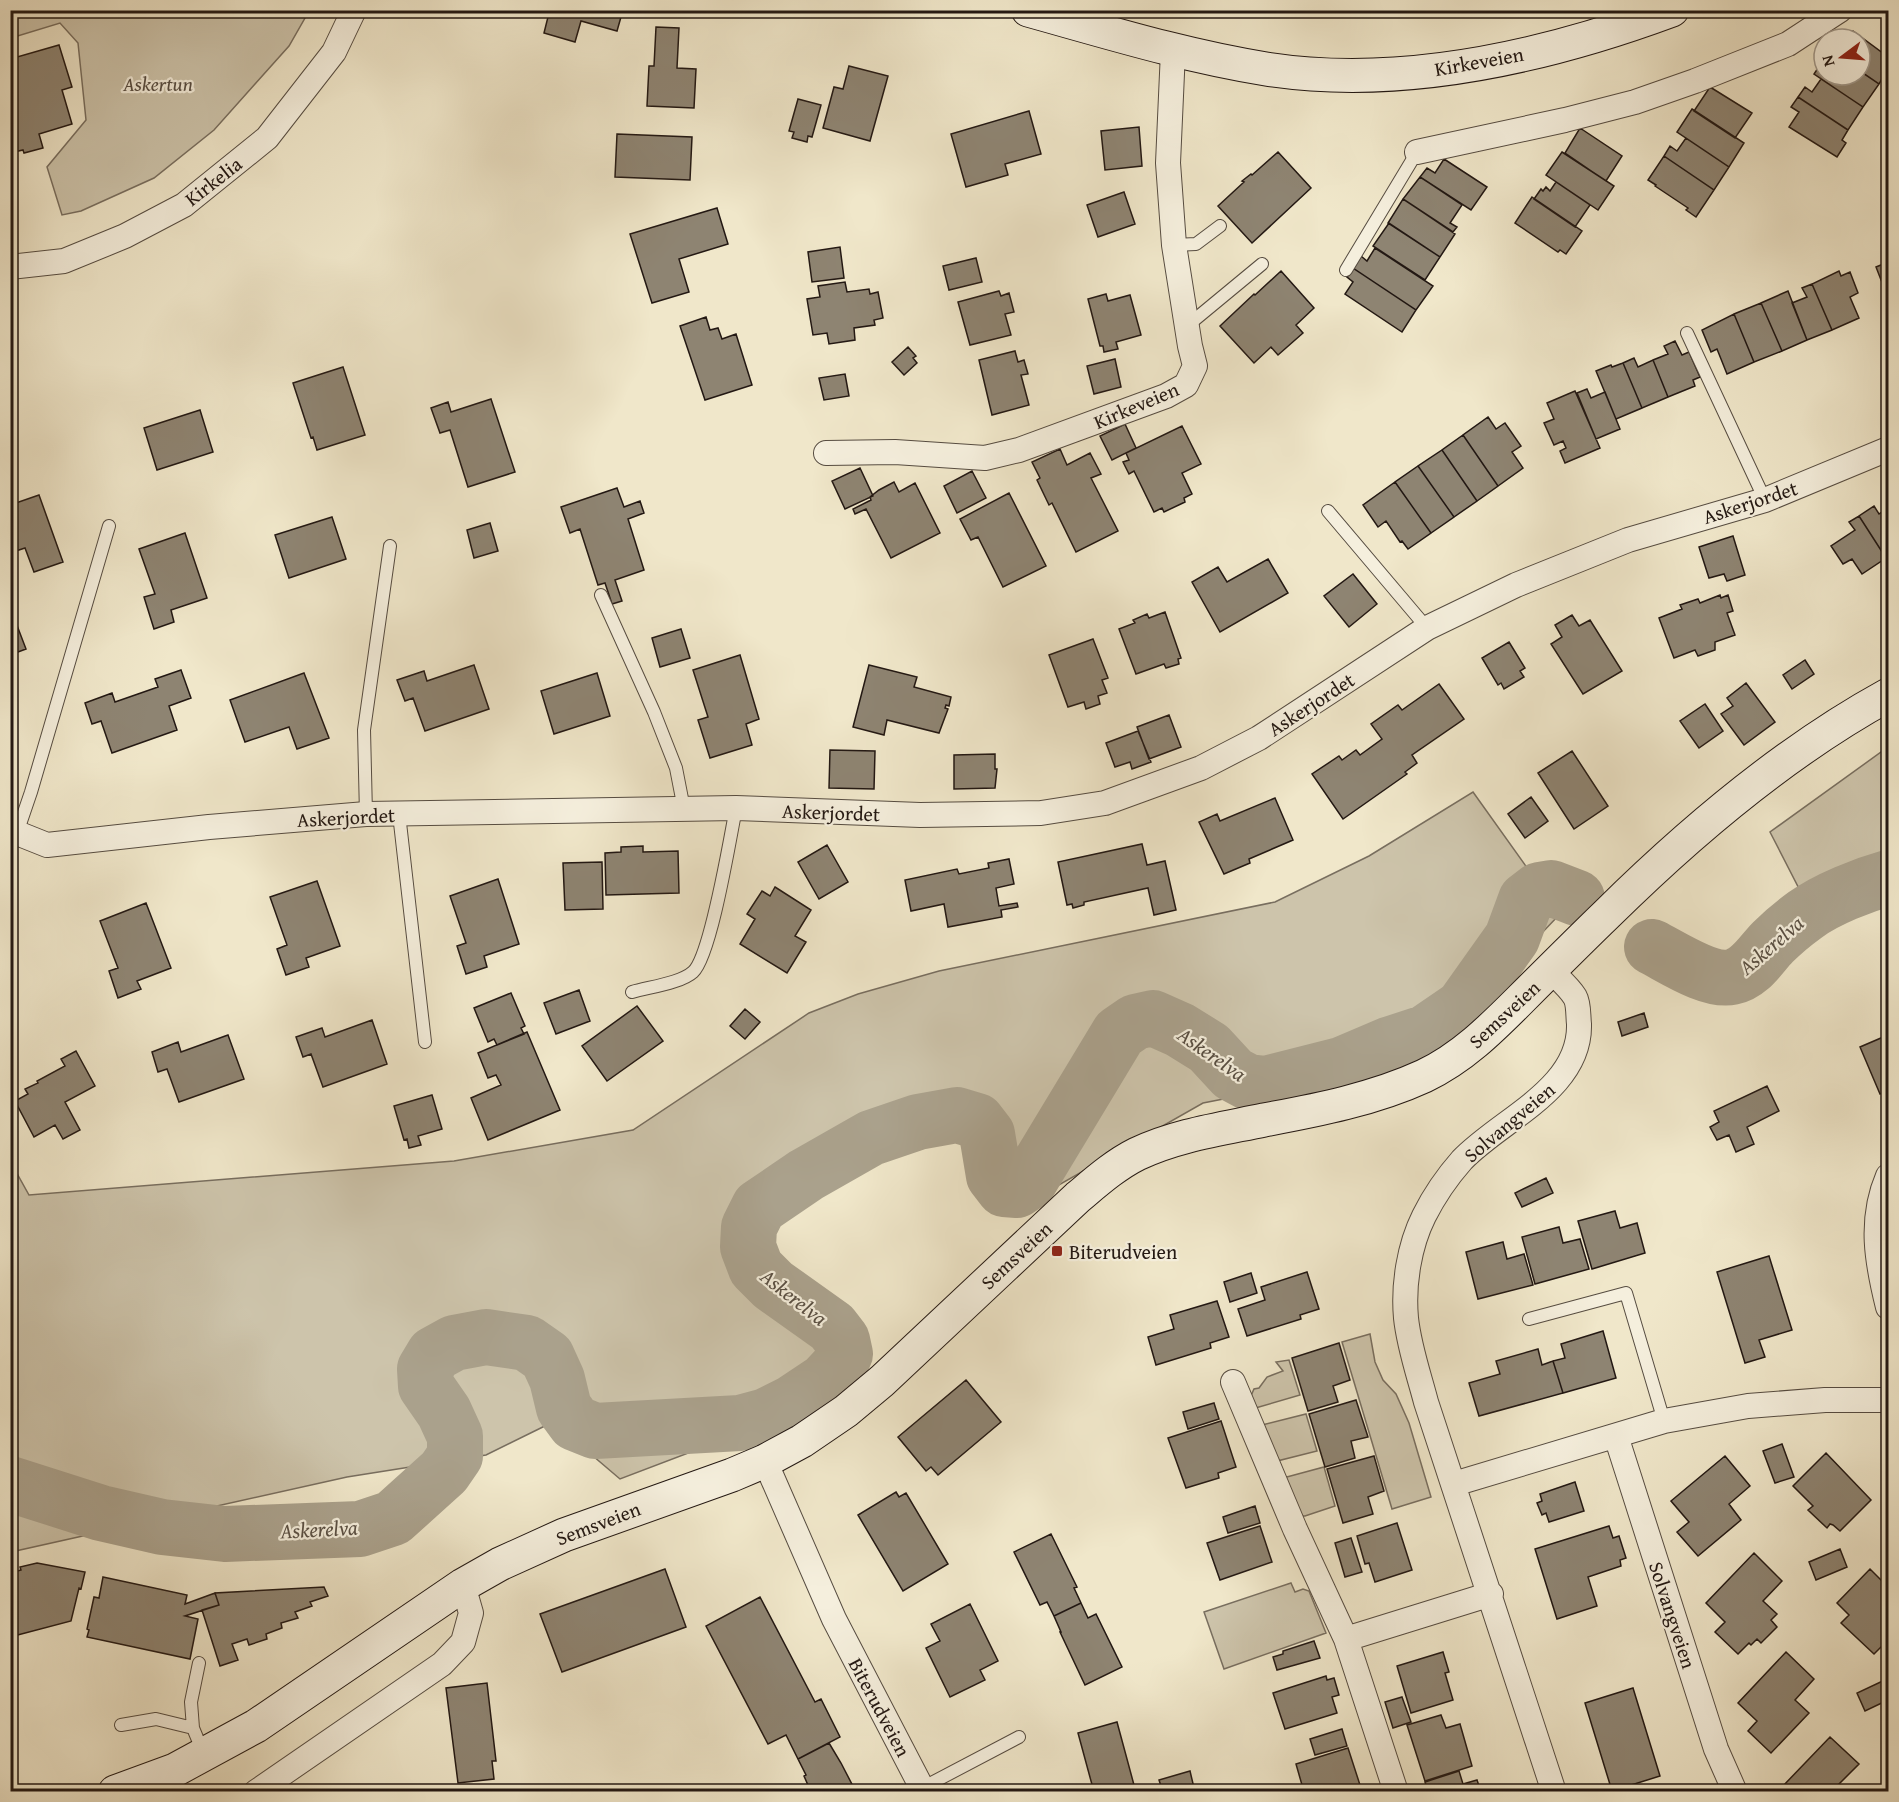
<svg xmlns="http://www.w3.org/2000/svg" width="1899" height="1802" font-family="'Gentium Book Plus',serif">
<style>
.green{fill:#cdc4ab;stroke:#786e5f;stroke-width:1.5}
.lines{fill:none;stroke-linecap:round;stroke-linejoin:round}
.river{stroke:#aaa18c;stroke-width:56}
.building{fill:#8e8472;stroke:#231813;stroke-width:1.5}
.lane-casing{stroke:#564c41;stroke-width:14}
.street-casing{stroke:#564c41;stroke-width:26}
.secondary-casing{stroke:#231813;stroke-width:35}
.lane{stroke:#f5efdd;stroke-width:12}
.street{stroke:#f5efdd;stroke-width:24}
.secondary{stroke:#f5efdd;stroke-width:33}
.poi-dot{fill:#8f2418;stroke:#f5efdd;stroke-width:2}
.labels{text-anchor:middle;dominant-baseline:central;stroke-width:4.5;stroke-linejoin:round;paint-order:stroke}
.street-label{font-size:20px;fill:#231813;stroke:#f5efdd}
.park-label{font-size:20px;font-style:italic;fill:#564c41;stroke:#f5efdd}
.poi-label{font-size:20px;fill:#231813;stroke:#f5efdd;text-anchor:start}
.water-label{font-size:21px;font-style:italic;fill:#594f43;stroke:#f5efdd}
</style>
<rect width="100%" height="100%" fill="#f0e7ca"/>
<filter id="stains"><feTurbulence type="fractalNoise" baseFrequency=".00333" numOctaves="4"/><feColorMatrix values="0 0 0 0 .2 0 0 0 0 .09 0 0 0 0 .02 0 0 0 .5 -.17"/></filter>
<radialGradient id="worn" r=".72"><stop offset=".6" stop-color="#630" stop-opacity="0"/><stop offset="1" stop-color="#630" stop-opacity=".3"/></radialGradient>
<path class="green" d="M10,11L11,10L309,11L289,46L214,130L154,178L81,211L62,215L47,167L86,120L78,43L60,23L11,38Z
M1888,747V876L1808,906L1770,832Z
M1473,792L1560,914L1454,1025L1351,1074L1203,1103L1029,1202C1022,1198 1012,1195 1005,1190C984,1174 999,1135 976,1121C933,1097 821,1165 785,1190C777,1195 764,1201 759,1208C751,1218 747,1234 748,1247C752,1279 792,1299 816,1316C826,1323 837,1330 842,1341C843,1345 844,1350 845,1354L746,1431L620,1479L553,1422L486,1455L347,1477L11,1552L10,1161L29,1195L454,1161L633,1130L809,1013L858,994L939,971L1275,902L1369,856Z
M1370,1334L1375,1362L1383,1380L1396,1394L1409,1423L1431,1497L1392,1509L1342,1342Z
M1289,1360L1300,1395L1252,1409L1250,1398L1254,1389L1259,1388L1267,1377L1283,1371L1276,1362Z
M1306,1414L1317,1451L1277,1461L1262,1425Z
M1324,1467L1335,1506L1305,1516H1299L1283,1478Z
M1291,1583L1295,1592L1303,1589L1309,1591L1326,1633L1224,1669L1204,1612Z"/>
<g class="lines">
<path class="river" d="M1652,947C1672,957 1709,982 1732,977C1751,973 1761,954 1773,942C1783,932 1794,923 1805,915C1827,899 1863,885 1888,878
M10,1484L101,1513L162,1527L225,1534L360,1529L393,1518L444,1472L455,1456V1436L444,1412L426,1386L425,1369L434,1354L454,1343L486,1337L527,1343L547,1357L557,1379L564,1408L575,1423L595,1431L740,1423L766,1416L792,1403L825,1381L838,1367L845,1354L842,1340L832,1327L773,1285L756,1268L748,1247L749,1227L759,1207L806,1175L871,1138L918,1122L957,1115L977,1121L987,1134L994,1176L1004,1189L1017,1190L1029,1182L1119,1033L1135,1022L1153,1018L1180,1030L1209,1048L1233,1074L1248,1082L1266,1084L1341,1065L1388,1045L1425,1033L1463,1007L1512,938L1526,900L1539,890L1551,888L1577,898"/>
</g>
<path class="building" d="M547,10H623L617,31L581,21L575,42L544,33L549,13Z
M656,27L679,28L677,68L696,69L694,108L647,106L649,66H654Z
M1853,31L1888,57V69L1879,84L1860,71V39H1847Z
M59,45L72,87L62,90L72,124L39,134L43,148L24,153L23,150L14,152L16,156L10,158V59Z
M1824,59V75H1860V71L1879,84L1863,107L1814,74Z
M849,66L888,76L870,141L823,128L834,87L843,89Z
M1821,79L1863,107L1848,130L1798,97L1805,87L1812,92Z
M1710,87L1752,113L1735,138L1694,111Z
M1798,97L1848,130L1842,140L1846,143L1837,157L1789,127L1799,112L1791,107Z
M798,99L821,105L812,137L808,136L807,142L792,138L794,132L789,131Z
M1692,109L1744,143L1729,167L1677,132Z
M1029,111L1041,154L1005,164L1008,175L966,187L951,134Z
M1139,127L1142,166L1105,170L1101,131Z
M1580,128L1622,156L1606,181L1565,153Z
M617,134L692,137L690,180L615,177Z
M1686,138L1729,167L1714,190L1664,156L1670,146L1677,151Z
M1278,152L1311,188L1252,243L1218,206L1244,182L1242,181L1251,174L1252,175Z
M1562,152L1614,186L1598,210L1546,175Z
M1664,156L1714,190L1696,217L1686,210L1688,208L1655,186L1656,185L1648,180Z
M1444,159L1487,187L1471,210L1420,177L1427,168L1435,173Z
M1420,177L1462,205L1450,223L1457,227L1453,232L1403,199Z
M1556,182L1590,205L1575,227L1534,199L1541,189L1543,191L1546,187L1550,191Z
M1124,192L1135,224L1098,237L1087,205Z
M1532,197L1582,231L1566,254L1560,250L1558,252L1515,223Z
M1403,199L1455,234L1440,257L1388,223Z
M717,208L728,244L679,259L689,292L652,303L630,234Z
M1389,223L1440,257L1425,280L1373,246Z
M840,247L844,278L812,282L808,252Z
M1375,248L1433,286L1416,310L1353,268L1361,256L1367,261Z
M976,258L982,282L949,290L943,266Z
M1888,262V298L1876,267Z
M1353,268L1416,310L1402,332L1345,294L1353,282L1347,277Z
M1281,271L1314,308L1296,325L1303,333L1278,355L1271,347L1254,363L1220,326L1254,294L1255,295Z
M1839,271L1841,276L1850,272L1858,293L1850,297L1859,318L1832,330L1812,284Z
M845,282L847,292L869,289L870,294L878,292L883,318L874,320L875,325L854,328L855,340L829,344L827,333L813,335L807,299L820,297L818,286Z
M1812,284L1832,330L1807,340L1792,303L1807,297L1802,288Z
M999,291L1001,296L1009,293L1014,312L1005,314L1011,335L970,345L958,302Z
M1788,291L1807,340L1782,351L1761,303Z
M1106,294L1108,301L1130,295L1141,335L1116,342L1118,349L1104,352L1103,346H1100L1088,299Z
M1761,303L1782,351L1754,362L1734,314Z
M1734,314L1754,362L1727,374L1717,349L1711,352L1702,330Z
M706,317L710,330L718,328L722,339L736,334L752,385L705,400L680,326Z
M1675,341L1682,355L1689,352L1700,377L1693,380L1695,386L1668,397L1653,360L1668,354L1664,346Z
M908,347L916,356L913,358L917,363L904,375L892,362Z
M1015,351L1018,362L1024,360L1028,374L1021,375L1029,405L992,415L979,360Z
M1634,358L1638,367L1653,360L1668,397L1642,408L1623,363Z
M1115,359L1121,387L1094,394L1087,366Z
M1623,363L1642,408L1616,419L1596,371L1611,365L1612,367Z
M343,367L365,435L317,450L313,437L311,438L293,383Z
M845,374L849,396L824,400L819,378Z
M1587,389L1591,398L1605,392L1620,429L1596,439L1577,393Z
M1575,391L1600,448L1565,463L1560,451L1566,448L1563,441L1554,445L1544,423L1554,419L1547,403Z
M491,399L515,472L468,487L450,430L440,433L431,408L448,402L451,412Z
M200,410L213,452L157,470L144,428Z
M1488,417L1496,429L1505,423L1521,446L1512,452L1523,468L1498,486L1463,435Z
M1125,424L1136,448L1112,460L1100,436Z
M1182,426L1201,464L1182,473L1192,494L1184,498L1185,502L1164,512L1162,508L1154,512L1134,471L1129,474L1123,462L1129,460L1126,453Z
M1463,435L1498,486L1477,501L1442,450Z
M1060,449L1067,465L1090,453L1101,474L1091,478L1118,531L1076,552L1052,503L1049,505L1037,480L1040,478L1032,462Z
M1442,450L1477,501L1454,517L1418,466Z
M1418,466L1454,517L1431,533L1395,482Z
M860,468L873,496L845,509L832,481Z
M972,471L986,498L957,513L944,486Z
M894,482L899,492L915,483L940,533L891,558L866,509L855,514L853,509L871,500L870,497L879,490Z
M1395,482L1431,533L1408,549L1402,541L1400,542L1386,521L1378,527L1363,505Z
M617,488L624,507L640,501L644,513L628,519L644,570L615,580L622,601L612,604L605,583L598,585L580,529L570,533L561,507Z
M1009,493L1046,566L1003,587L978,537L971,540L960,519Z
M39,495L63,562L34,572L25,548L10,553V505Z
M1874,506L1879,514L1886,509L1888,513V556L1886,558L1859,516Z
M1859,516L1886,558L1862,574L1852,559L1843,564L1831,546L1855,530L1849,522Z
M332,517L346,559L289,578L275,535Z
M490,523L498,551L474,558L467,530Z
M185,533L207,598L171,610L174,622L154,629L144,597L155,594L139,549Z
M1733,536L1745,575L1727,581L1724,574L1709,578L1699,547Z
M1268,559L1288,593L1220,632L1192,582L1218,567L1227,582Z
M1353,574L1377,604L1349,627L1324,596Z
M1720,595L1721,598L1728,595L1733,611L1727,613L1735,635L1715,642V650L1698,656L1695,650L1674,658L1659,618L1682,609L1680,605L1698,599L1700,603Z
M10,607L26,649L10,655Z
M1165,612L1181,658L1178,659L1179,664L1166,668L1164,664L1136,674L1119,629L1135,623L1133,620L1147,614L1149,618Z
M1572,615L1579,626L1590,620L1622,671L1583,694L1551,644L1562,637L1555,625Z
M681,629L690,658L660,667L652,638Z
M1093,639L1108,678L1102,680L1107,693L1098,696L1100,704L1086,709L1084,702L1068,707L1049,655Z
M1509,642L1525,668L1520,671L1524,677L1504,689L1501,683L1498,685L1482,658Z
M740,655L759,719L746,724L752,745L710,758L698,720L708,717L693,670Z
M1805,660L1814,674L1792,689L1783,675Z
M474,665L489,709L425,731L413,698L405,701L397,680L424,671L427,681Z
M869,665L917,677L914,687L951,697L949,706L946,705L945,708L948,709L939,733L887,720L884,735L853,727Z
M181,670L191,698L169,706L177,730L112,753L101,721L92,724L85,703L112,693L115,702L158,687L155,679Z
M304,673L329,738L297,749L289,727L245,742L230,700Z
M597,673L610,716L554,734L541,691Z
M1746,683L1775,722L1744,745L1721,714L1733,706L1727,698Z
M1439,684L1464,719L1412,755L1417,763L1405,772L1407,774L1343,819L1312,774L1339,756L1342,760L1356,750L1360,755L1382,739L1371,724L1398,705L1402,710Z
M1705,704L1723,731L1699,748L1680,721Z
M1169,715L1181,747L1149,759L1137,727Z
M1138,731L1151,762L1132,769L1130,762L1115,767L1106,743Z
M830,750L875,751L874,789L829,788Z
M1572,751L1608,806L1574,829L1538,773Z
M995,754V769H997L995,788L954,789V755Z
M1531,797L1548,821L1525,838L1508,814Z
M1275,798L1293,840L1249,859L1250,863L1224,874L1199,822L1217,814L1220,821Z
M1142,844L1147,865L1165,861L1176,910L1154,915L1148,888L1084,902V905L1073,908L1072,904L1067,905L1058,862Z
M827,845L848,882L819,899L798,862Z
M643,846V852L678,851L679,893L606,895L605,853L621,852V847Z
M1009,859L1014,884L996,888L999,906L1017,903L1018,907L1001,910L1002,917L948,927L944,904L911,911L905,880L957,869L959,874L989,868L988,863Z
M602,862L603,909L565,910L563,863Z
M498,879L519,944L484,956L487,967L466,974L457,946L466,943L450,896Z
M317,881L340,946L306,958L309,967L286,975L277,949L287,945L270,897Z
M775,887L811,910L795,936L806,942L787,973L740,944L755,919L747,914L762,891L770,896Z
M146,903L171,968L137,981L141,989L118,998L109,971L118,968L100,921Z
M579,990L590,1021L556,1034L544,1003Z
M511,993L525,1026L521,1028L524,1034L497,1045L494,1039L488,1042L474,1008Z
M637,1006L663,1041L607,1081L582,1046Z
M745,1009L760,1022L745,1039L730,1026Z
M1644,1013L1648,1027L1622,1036L1618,1022Z
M372,1020L387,1064L323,1087L311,1054L303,1057L296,1037L322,1028L325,1037Z
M527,1032L560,1110L488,1140L471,1098L501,1085L496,1075L488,1078L478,1053Z
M228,1035L244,1079L179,1102L167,1069L158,1072L152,1052L178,1042L181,1052Z
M1888,1035V1090L1880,1094L1860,1047Z
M76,1051L95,1086L65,1102L80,1130L63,1139L55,1125L34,1137L15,1101L28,1094L25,1089L38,1083L37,1081L65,1066L61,1059Z
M1767,1086L1779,1111L1747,1127L1754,1144L1736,1152L1729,1135L1717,1140L1710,1127L1719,1122L1714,1111Z
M432,1095L442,1129L418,1136L421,1145L409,1148L407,1139L404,1140L394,1106Z
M1546,1178L1553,1193L1522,1207L1515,1193Z
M1615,1211L1620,1228L1637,1223L1645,1253L1592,1269L1578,1221Z
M1559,1227L1563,1243L1580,1239L1589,1269L1535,1284L1522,1237Z
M1503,1242L1507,1259L1524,1254L1533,1285L1478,1299L1466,1252Z
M1769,1256L1792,1330L1759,1340L1765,1357L1745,1363L1717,1272Z
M1307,1272L1319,1309L1300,1315L1301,1319L1247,1336L1238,1309L1265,1300L1261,1287Z
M1251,1273L1257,1293L1230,1302L1224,1282Z
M1217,1301L1229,1337L1210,1343L1211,1348L1156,1365L1148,1337L1174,1329L1170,1315Z
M1603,1331L1616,1378L1563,1393L1553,1361L1565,1358L1561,1344Z
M1339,1343L1350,1380L1333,1386L1338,1402L1308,1411L1292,1358Z
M1538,1349L1542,1365L1553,1361L1563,1393L1479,1416L1469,1383L1500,1374L1496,1361Z
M966,1380L1001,1422L938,1475L931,1467L926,1471L898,1437Z
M1356,1400L1368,1437L1351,1441L1355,1458L1325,1467L1309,1414Z
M1214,1403L1219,1419L1188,1429L1183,1412Z
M1221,1421L1236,1467L1218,1473L1219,1478L1186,1488L1168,1438Z
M1782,1444L1794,1477L1775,1483L1763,1451Z
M1826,1453L1871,1500L1840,1531L1833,1525L1830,1524L1827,1528L1808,1510L1813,1506L1793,1486Z
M1374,1456L1384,1491L1368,1497L1373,1514L1343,1523L1327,1469Z
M1725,1456L1750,1486L1729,1504L1741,1520L1698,1556L1677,1532L1689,1522L1671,1501Z
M1575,1482L1584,1511L1549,1522L1546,1513L1542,1515L1537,1503L1542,1501L1540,1494Z
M896,1492L899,1497L906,1493L948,1564L903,1591L858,1515Z
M1255,1506L1260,1523L1228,1533L1223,1517Z
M1397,1523L1412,1570L1375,1582L1369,1563L1365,1564L1357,1536Z
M1260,1526L1272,1562L1220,1580L1207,1543Z
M1609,1526L1613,1538L1619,1536L1626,1558L1620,1560L1621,1566L1588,1577L1597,1606L1557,1619L1535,1549Z
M1051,1534L1077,1587L1074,1588L1081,1603L1054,1616L1047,1602L1040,1605L1014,1552Z
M1351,1538L1362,1572L1345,1577L1335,1543Z
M1840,1549L1847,1567L1816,1580L1809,1562Z
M1754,1553L1782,1581L1763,1601L1777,1614L1771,1620L1777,1627L1761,1643L1757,1639L1751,1645L1749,1643L1738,1654L1715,1632L1725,1622L1706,1603Z
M37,1563L85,1572L81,1589L79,1588L71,1621L10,1637V1573L21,1570L20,1567Z
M665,1569L686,1627L562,1672L540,1614Z
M1870,1569L1888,1587V1630L1886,1633L1888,1635V1640L1874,1654L1841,1623L1849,1615L1837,1603Z
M103,1577L187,1595L185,1604L215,1593L219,1605L185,1616L198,1619L190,1659L87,1637L89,1630L87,1629L94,1597L99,1598Z
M324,1587L328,1596L310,1602L312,1606L295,1612L298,1618L281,1623L282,1628L266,1634L267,1639L249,1645L247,1639L232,1644L238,1660L220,1666L202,1610L219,1605L215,1593Z
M760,1597L815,1702L821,1699L840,1737L798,1759L786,1735L768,1744L706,1626Z
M1081,1603L1088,1618L1096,1614L1122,1667L1085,1685L1060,1632H1061L1054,1616Z
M970,1604L998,1661L980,1670L985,1680L950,1697L926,1648L940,1641L931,1624Z
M1314,1641L1320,1658L1277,1670L1273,1657L1283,1654V1651Z
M1443,1652L1449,1672L1445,1673L1453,1700L1411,1713L1397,1666Z
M1786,1652L1814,1679L1795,1700L1809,1713L1771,1753L1748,1731L1757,1721L1738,1703Z
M1326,1676L1327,1680L1334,1678L1339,1695L1332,1697L1337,1713L1285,1729L1273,1693Z
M1887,1679L1888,1700L1865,1711L1857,1693Z
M487,1683L496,1761H492L494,1779L458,1783L446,1688Z
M1633,1688L1660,1776L1612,1791L1585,1703Z
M1402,1697L1411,1722L1393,1728L1385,1702Z
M1441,1715L1446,1728L1460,1724L1472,1766L1425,1781L1407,1725Z
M1117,1722L1134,1785L1110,1792H1094L1078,1733Z
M1342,1729L1347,1746L1315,1755L1310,1739Z
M1830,1737L1859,1764L1839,1784L1847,1792H1787L1782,1787Z
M829,1743L841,1763L856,1792H811L804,1776L806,1775L798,1759Z
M1348,1748L1360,1785L1341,1792H1304L1296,1764Z
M1190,1771L1195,1792H1163L1159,1780Z
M1459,1771L1463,1784L1477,1780L1481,1792H1428L1425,1782Z"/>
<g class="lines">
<defs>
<path id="lane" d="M1174,245L1196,244L1220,226
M1346,270L1417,152
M1187,326L1262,264
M1687,333L1765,500
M1328,511L1427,628
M601,595L654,712L676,768L684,809
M366,814L364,730L390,546
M399,814L425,1042
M17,833L31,792L109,526
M632,992C649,987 681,983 693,972C711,956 730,838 736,808
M1529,1319L1626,1293L1664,1421
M199,1663L191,1702L193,1728L203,1752
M121,1725L156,1719L193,1728
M922,1788L1019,1737"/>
<path id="street" d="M1417,152L1565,120L1635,102L1695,81L1788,44L1840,10
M10,267L64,261L125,236L184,205L267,138L334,52L354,10
M826,453L895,452L985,458L1019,450L1166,396L1186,385L1195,366L1190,346L1174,245L1168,163L1173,51
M17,833L47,845L209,827L366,814L736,808L920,815L1041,813L1105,803L1201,768L1259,738L1427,628L1516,585L1628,540L1765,500L1888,449
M1550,970C1558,978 1569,987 1575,997C1579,1004 1578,1016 1579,1024C1581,1089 1501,1119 1462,1160C1447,1177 1434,1196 1424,1216C1409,1246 1403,1285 1406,1318C1409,1347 1419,1375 1426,1402L1554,1792
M1888,1176C1869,1220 1877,1263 1888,1307
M1233,1382L1295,1529L1346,1639L1396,1792
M1616,1436L1716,1749L1735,1792
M765,1461L834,1619L924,1792
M1454,1484L1664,1421L1748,1406L1825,1400H1888
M1346,1639L1491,1594
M256,1792L442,1664L463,1642L471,1613L463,1585"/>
<path id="secondary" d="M1028,10C1107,32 1185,56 1266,69C1402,90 1545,57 1672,10
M115,1792L175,1770L256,1726L463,1585L500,1564L564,1535L732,1475L765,1461L802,1441L846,1411L882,1381L1078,1197C1096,1182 1115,1165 1137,1154C1177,1135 1221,1129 1264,1120C1318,1110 1374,1099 1424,1076C1462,1058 1491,1029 1520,1000C1549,971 1578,942 1607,914C1691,831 1784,752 1888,695"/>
</defs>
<use href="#lane" class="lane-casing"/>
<use href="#street" class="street-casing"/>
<use href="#secondary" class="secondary-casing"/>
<use href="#lane" class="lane"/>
<use href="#street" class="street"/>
<use href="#secondary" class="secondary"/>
</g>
<rect class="poi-dot" x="1051" y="1245" width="12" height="12" rx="3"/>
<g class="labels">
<g class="street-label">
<text transform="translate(1479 61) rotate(-10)">Kirkeveien</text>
<text transform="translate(213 181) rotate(-38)">Kirkelia</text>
<text transform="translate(1136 405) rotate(-23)">Kirkeveien</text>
<text transform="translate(1750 502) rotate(-18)">Askerjordet</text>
<text transform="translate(1311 704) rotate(-33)">Askerjordet</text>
<text transform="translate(831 812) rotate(2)">Askerjordet</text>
<text transform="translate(346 817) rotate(-3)">Askerjordet</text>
<text transform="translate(1504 1014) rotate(-43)">Semsveien</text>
<text transform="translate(1509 1122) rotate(-40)">Solvangveien</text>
<text transform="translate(1016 1255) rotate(-43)">Semsveien</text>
<text transform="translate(598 1523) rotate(-21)">Semsveien</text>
<text transform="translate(1673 1615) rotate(72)">Solvangveien</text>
<text transform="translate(880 1707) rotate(62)">Biterudveien</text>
</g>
<g class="park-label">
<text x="158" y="83">Askertun</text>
</g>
<g class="poi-label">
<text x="1069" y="1251">Biterudveien</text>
</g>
<g class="water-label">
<text transform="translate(1771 945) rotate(-41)">Askerelva</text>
<text transform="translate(1212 1054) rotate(35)">Askerelva</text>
<text transform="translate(794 1297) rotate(38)">Askerelva</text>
<text transform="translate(319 1529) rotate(-3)">Askerelva</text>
</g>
</g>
<rect width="1899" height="1802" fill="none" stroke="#f0e7ca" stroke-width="36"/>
<rect x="12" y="12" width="1875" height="1778" fill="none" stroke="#231813" stroke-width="3"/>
<rect x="18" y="18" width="1863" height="1766" fill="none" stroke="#231813" stroke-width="1.5"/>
<g transform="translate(1842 57) rotate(254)"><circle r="28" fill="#f5efdd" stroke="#a1998c" stroke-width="1.5"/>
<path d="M0-4.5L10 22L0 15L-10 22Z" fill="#8f2418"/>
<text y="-9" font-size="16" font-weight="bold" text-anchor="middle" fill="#231813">N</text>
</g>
<rect width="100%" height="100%" filter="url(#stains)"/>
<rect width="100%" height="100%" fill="url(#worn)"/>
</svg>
